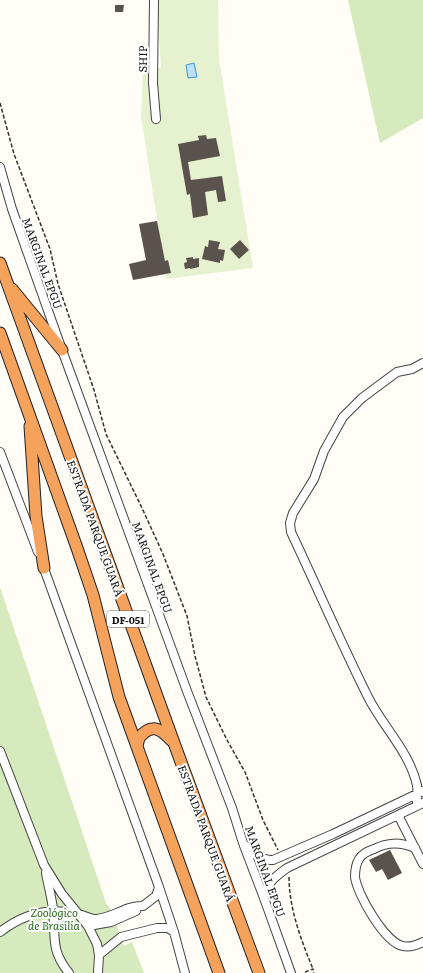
<svg xmlns="http://www.w3.org/2000/svg" width="423" height="973" font-family="Literata,serif">
<style>
.green{fill:#d5ebbd}
.pitch{fill:#e6f2cf}
.water{fill:#b9e0f7;stroke:#3f96cf}
.building{fill:#5a524d}
.lines{fill:none;stroke-linecap:round;stroke-linejoin:round}
.minor-casing{stroke:#444;stroke-width:10}
.highway-casing{stroke:#222;stroke-width:13}
.path{stroke:#333;stroke-width:1.5;stroke-dasharray:4 2;stroke-linecap:butt}
.minor{stroke:#fff;stroke-width:8}
.highway{stroke:#f5a25d;stroke-width:11}
.labels{text-anchor:middle;dominant-baseline:central;stroke-width:4;stroke-linejoin:round;paint-order:stroke}
.shield{fill:#fff;stroke:#585858;stroke-width:1}
.shield-label{font-size:10px;font-weight:bold;fill:#111}
.street-label{font-size:11px;fill:#111;stroke:#fff}
.park-label{font-size:11px;font-style:italic;fill:#2f6b1f;stroke:#fff}
</style>
<rect width="100%" height="100%" fill="#fffdf5"/>
<path class="green" d="M348,0H423V118L380,143Z
M0,587L106,903L111,910L124,946L132,942L144,973H0Z"/>
<path class="pitch" d="M157,0H218L219,59L253,268L166,279L141,116L143,70L161,68Z"/>
<path class="water" d="M194,63L197,77L188,78L186,65Z"/>
<path class="building" d="M115,5H124L123,12H115Z
M206,135L207,139L216,138L220,156L188,162L191,180L222,176L226,201L218,202L216,190L205,192L208,215L193,218L190,194L187,195L178,144L199,140L198,136Z
M157,221L165,261L168,260L171,273L133,280L129,264L146,260L139,224Z
M209,240L220,242L218,249L225,250L223,261L220,260V263L202,259L205,246L208,247Z
M240,240L249,250L239,259L230,249Z
M193,257V259L199,258V267L190,269V268L185,269L184,263L187,262L186,258Z
M390,850L402,873L388,880L382,869L376,872L369,860Z"/>
<g class="lines">
<defs>
<path id="minor" d="M154,0L153,83L156,119
M0,167L12,209L62,350L187,691L232,808L243,843L264,898L291,973
M0,452L38,552
M42,563L159,887L174,932L185,973
M0,751L44,865L62,894L88,926L97,944L99,955
M417,806C417,799 418,792 417,785C409,751 383,727 368,697C341,643 317,587 291,532L290,523L293,513L314,479L324,451L343,417L362,398L397,372L412,369L423,363
M398,815L423,864
M245,845C253,853 261,861 273,860L333,834L423,791
M415,848C400,842 388,842 374,849C368,851 362,854 359,859C356,864 355,871 355,877C357,894 385,943 403,946C410,948 417,945 423,942
M46,873C48,885 52,898 53,910C56,937 50,950 69,973
M264,898C266,883 276,876 287,868L423,803
M88,926L111,922L136,911
M0,932C23,914 50,907 78,914C84,915 90,919 96,919C113,918 127,905 143,906L156,896L159,887
M98,973L99,955L121,937L157,928H168L174,932"/>
<path id="highway" d="M0,263L174,743L259,973
M12,289L62,350
M0,333L77,548L93,595L119,697L219,973
M30,426L36,516L44,568
M137,746L139,738C151,723 160,728 171,740"/>
</defs>
<use href="#minor" class="minor-casing"/>
<use href="#highway" class="highway-casing"/>
<path class="path" d="M0,103L14,154L50,249L58,284L94,390L106,434L142,508L163,554L187,616L195,656L206,697L227,740L245,772L263,820L278,850
M289,877C289,908 301,940 313,969
M305,972L313,969L314,973"/>
<use href="#minor" class="minor"/>
<use href="#highway" class="highway"/>
</g>
<g class="labels">
<rect class="shield" x="107" y="611" width="42" height="16" rx="3"/>
<g class="shield-label">
<text x="128" y="619">DF-051</text>
</g>
<g class="street-label">
<text transform="translate(142 59) rotate(-89)">SHIP</text>
<text transform="translate(43 263) rotate(70)">MARGINAL EPGU</text>
<text transform="translate(96 528) rotate(70)">ESTRADA PARQUE GUARÁ</text>
<text transform="translate(153 567) rotate(70)">MARGINAL EPGU</text>
<text transform="translate(207 833) rotate(70)">ESTRADA PARQUE GUARÁ</text>
<text transform="translate(266 871) rotate(70)">MARGINAL EPGU</text>
</g>
<g class="park-label">
<text x="54" y="912">Zoológico<tspan x="54" dy="13">de Brasília</tspan></text>
</g>
</g>
</svg>
